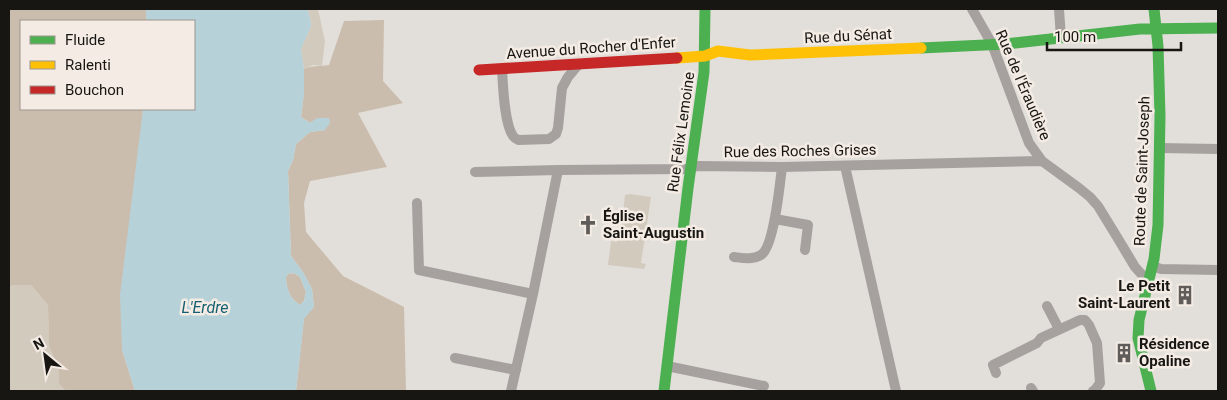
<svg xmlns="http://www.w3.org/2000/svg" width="1227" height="400" font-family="Roboto,sans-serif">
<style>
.green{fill:#d3cabe}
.forest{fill:#cbbdad}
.water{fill:#b7d1d9;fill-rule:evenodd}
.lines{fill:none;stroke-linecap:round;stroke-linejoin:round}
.street{stroke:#a6a19f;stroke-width:10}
.fast{stroke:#4caf50;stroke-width:11}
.slow{stroke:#ffc107;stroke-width:11}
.jam{stroke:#c62828;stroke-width:11}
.labels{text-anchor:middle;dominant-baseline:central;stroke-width:5;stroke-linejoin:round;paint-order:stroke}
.street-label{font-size:15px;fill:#181613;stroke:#f4ece4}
.poi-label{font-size:15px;font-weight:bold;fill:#181613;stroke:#f4ece4;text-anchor:start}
.water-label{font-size:16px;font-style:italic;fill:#145f71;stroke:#f4ece4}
</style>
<rect width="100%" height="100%" fill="#e2dfda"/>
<path class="green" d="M307,9H318L325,41L322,66L313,65L304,69L301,49L311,26L310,17Z
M630,194L651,197L641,263L646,264L644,269L608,265L611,241L617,242L619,226L622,225L625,195Z
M13,285H31L48,305L49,346L59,369V384L66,391H9V287Z"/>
<path class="forest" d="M9,9H146V21H21V109H143L122,350L135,391H66L59,384V369L49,346L48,305L31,285H13L9,287Z
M384,20L383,81L403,103L358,113L387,167L310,181L304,203L306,232L343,276L404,307L406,391H296L304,318L314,307L312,289L303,272L291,256L288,171L293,160L296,144L310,132L325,130L329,118H318L310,123L301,117L304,93V69C314,65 318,67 329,65L344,21Z
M294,273L300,277L306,292L304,301L300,305C290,299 286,288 286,277L288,274Z"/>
<path class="water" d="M146,9H307L310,17L311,26L301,49L304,69V93L301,117L310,123L317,118H329L330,123L325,130L310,132L296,144L293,160L288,171L291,256L303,272L312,289L314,307L304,319L296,391H135L122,350L120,295L143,109H194V21H146ZM294,273L300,277L306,292L304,301L300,305C290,299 286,288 286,277L288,274Z"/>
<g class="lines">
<path class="street" d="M972,9L992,44L1029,143L1042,161L1079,188L1090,197L1098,206L1117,237L1135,267L1144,277L1149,279
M1059,9L1061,38
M502,69C503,85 504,123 513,136C515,139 516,139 519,140L549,139L556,134L558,128L562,88L568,77L578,65
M1159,148L1218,149
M845,166L896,391
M475,172L558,170L686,169L698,166L782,167L1042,161
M417,203L419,270L533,294
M775,219L808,225L805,250
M734,257C743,258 753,260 761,255C774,247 780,183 782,167
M1152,266L1161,269L1218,270
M1047,306L1059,329
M455,358L516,370
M667,366L764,386
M996,373L993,365L1037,343L1041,338L1080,320H1085L1089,325L1097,343L1100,383L1095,390L1093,391
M1031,388L1033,391
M511,391L533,294L558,170"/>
<path class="fast" d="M921,48L1006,44L1140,29L1218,28
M664,391L688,188L704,72L705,9
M1151,391L1138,338L1139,320L1154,259L1158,225L1160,116L1158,46L1154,9"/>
<path class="slow" d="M677,58L705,56L718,51L750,55L921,48"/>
<path class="jam" d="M479,70L677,58"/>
</g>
<defs>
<symbol id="church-bare" viewBox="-9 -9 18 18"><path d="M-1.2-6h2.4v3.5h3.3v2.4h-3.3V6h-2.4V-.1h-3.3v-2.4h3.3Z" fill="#5f5c59" stroke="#f4ece4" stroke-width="2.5" paint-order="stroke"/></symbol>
<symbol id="building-bare" viewBox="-9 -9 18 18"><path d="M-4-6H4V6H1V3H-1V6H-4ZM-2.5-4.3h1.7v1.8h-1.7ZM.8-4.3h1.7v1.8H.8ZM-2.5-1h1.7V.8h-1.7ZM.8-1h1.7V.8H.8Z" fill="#5f5c59" stroke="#f4ece4" stroke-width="2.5" paint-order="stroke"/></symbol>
</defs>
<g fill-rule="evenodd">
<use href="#church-bare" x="574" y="211" width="28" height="28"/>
<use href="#building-bare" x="1171" y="281" width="28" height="28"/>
<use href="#building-bare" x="1110" y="339" width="28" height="28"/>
</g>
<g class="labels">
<g class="street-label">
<text transform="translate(848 36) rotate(-3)">Rue du Sénat</text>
<text transform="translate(591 48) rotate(-4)">Avenue du Rocher d'Enfer</text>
<text transform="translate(1023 85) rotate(67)">Rue de l'Éraudière</text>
<text transform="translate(681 132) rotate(-82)">Rue Félix Lemoine</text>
<text transform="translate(800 151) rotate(-1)">Rue des Roches Grises</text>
<text transform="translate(1142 171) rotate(-88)">Route de Saint-Joseph</text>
</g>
<g class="poi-label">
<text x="603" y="216">Église<tspan x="603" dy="17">Saint-Augustin</tspan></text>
<text x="1170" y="286" text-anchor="end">Le Petit<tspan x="1170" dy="17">Saint-Laurent</tspan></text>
<text x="1139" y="344">Résidence<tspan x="1139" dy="17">Opaline</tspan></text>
</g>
<g class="water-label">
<text x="205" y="307">L'Erdre</text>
</g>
</g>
<rect width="1227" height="400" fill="none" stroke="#181613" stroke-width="20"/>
<rect x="20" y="20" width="175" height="90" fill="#f4ece4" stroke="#9c9690"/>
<rect x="30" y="36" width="25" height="8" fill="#4caf50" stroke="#9c9690"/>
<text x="65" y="45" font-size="15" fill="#181613">Fluide</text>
<rect x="30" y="61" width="25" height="8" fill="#ffc107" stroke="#9c9690"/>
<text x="65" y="70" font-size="15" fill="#181613">Ralenti</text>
<rect x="30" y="86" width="25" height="8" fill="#c62828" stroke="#9c9690"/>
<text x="65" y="95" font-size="15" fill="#181613">Bouchon</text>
<g transform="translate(45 355) rotate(331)" stroke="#f4ece4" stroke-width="4" paint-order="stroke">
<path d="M0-4L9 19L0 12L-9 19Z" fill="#181613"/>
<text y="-8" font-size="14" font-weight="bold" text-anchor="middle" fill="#181613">N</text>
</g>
<path d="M1047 42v8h134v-8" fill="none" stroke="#181613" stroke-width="2.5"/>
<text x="1054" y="42" font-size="15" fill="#181613" stroke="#f4ece4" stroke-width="4" paint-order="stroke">100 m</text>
</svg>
